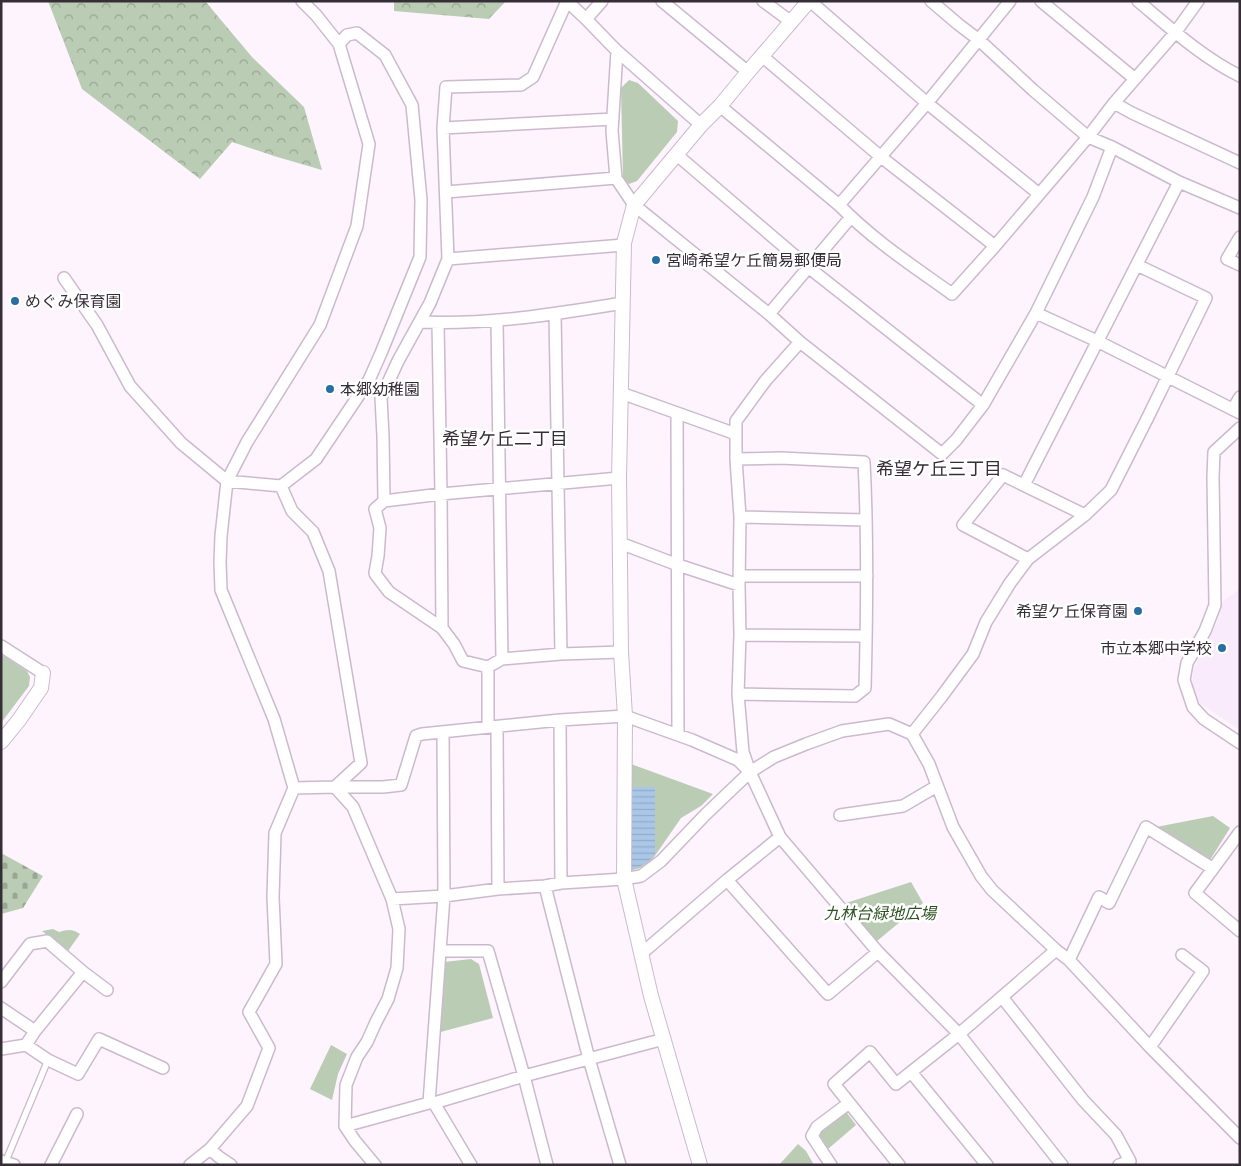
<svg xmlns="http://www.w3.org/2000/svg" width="1241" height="1166" font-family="'Zilla Slab','Noto Sans JP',serif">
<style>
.built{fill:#faebfc}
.forest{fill:url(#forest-crowns)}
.cemetery{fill:url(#cemetery-stones)}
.park{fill:#baccb4}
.water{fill:url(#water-rules)}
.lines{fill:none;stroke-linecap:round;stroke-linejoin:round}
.service-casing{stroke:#ccb9ce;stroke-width:8}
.minor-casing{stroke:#ccb9ce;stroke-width:14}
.tertiary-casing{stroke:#ccb9ce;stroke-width:16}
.service{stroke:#fff;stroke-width:5.5}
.minor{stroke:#fff;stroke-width:11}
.tertiary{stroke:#fff;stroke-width:14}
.poi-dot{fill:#286ea3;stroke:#fff;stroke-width:2}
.labels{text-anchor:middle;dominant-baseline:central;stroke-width:5;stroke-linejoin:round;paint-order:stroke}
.poi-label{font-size:16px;fill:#362e37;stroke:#fff;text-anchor:start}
.park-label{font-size:16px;font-style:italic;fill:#2e5222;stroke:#fff}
.neighbourhood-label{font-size:18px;fill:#362e37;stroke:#fff}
</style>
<defs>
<pattern id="forest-crowns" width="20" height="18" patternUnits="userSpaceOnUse" patternTransform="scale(1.25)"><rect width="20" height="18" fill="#baccb4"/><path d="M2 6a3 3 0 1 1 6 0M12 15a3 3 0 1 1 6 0" fill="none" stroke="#98a693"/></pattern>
<pattern id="cemetery-stones" width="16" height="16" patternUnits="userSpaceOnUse" patternTransform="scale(1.25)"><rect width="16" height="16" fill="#baccb4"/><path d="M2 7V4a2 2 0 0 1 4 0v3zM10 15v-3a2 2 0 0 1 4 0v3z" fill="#98a693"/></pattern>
<pattern id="water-rules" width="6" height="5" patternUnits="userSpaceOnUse" patternTransform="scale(1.25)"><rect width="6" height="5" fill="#aac7e8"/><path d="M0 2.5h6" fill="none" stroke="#93abc8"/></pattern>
</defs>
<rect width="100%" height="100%" fill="#fdf4fd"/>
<path class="built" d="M1240,589V730L1200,703L1192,686L1193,670L1216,625L1223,601Z"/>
<path class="forest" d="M48,1H205L252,57L304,107L322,170L274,156L232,142L200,179L82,89Z
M394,1H506L489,19L394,11Z"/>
<path class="cemetery" d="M1,853L43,876L23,908L1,914Z"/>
<path class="park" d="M629,80L638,83L678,121L677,132L637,181L629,184L623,179L621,88Z
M1,654L27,671L30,677L29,686L1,723Z
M631,764L713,794L701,806L681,818L652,860L640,868L629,871Z
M1213,816L1230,828L1210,860L1151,828Z
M911,882L923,903L877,941L843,904Z
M53,929L59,932C68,929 73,929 80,934L68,951L42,931Z
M471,959L479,964L493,1018L433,1034L444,962Z
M331,1045L347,1054L338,1074L332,1100L310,1089Z
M843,1112L847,1113L856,1125L828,1149L819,1134L821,1129Z
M798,1144L806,1151L814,1165H779Z"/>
<path class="water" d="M631,787H655V854C648,863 640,867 630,870Z"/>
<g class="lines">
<defs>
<path id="service" d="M5,1163L48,1060"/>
<path id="minor" d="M567,1L586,19L617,51L701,125
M662,1L748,72
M763,1L790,21
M810,1L927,103L1039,194
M931,1L958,24L979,40L1033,90L1088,137L1112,147L1179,182L1240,208
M1041,1L1135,79
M1138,1C1169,27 1203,58 1240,76
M586,19L602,1
M617,51L612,131L616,178L634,205L769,314L800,342L942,454L956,440L983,405L1036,313L1093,197L1112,147
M762,56L881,157L995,246
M1114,103L1132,113L1240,163
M720,106L839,205C873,240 913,266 952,294L995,246L1088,137L1114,103L1175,33L1198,1
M443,128L613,119
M677,155L808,267L983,405
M446,192L616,178
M839,205L927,103L1010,1
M1240,237L1227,259L1240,265
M448,259L624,245
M64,278L97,325L130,386L181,443L227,481L281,486L316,459L369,380L381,353L420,257L421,200L412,105L385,55L357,33L347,35L339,44L316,15L302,1
M1036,313L1097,341L1240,413
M555,314L561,654
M769,314L851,217
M497,320L502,659
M420,322C488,325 556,314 623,303
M438,323L441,494L442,628
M800,342L766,380L736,421V459L740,517L739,585L740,635L738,694L743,752L750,772L780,837L878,952L959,1034L1062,1165
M621,393L736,434
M1233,409L1240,397
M677,413L678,735
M1240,428L1214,452L1213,477L1215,605L1205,631L1187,663L1184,680L1193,707L1204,719L1240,743
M736,459L781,458L864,462C868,537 867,613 865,688L855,696L738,694
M619,478L441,494L384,501L375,509L380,528L378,556L375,573L376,575L389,592L442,628L454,644L463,661L488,667L502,659L561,654L621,652
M1024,485L1179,182
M281,486L292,511L313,532L329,571L361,763L335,787
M384,501L383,436L381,398L398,361L430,303L448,259L443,128L446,87L521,85L533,77L567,1
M740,517L866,520
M620,543L678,565L739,585
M1028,559L963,525L1003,475L1085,515
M740,576H867
M740,635L866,636
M1,646L43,673
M488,667V727
M560,720L561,883
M497,727L498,889
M912,734L942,696L973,654L986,622L1010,583L1028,559L1085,515L1111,490L1148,417L1168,376L1206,298L1137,265
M335,787L353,807L392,899L399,929L397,968L388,999L376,1022L367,1042L357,1057L346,1085L345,1126L355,1141L375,1165
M294,788L335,787H383L401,785L416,736L422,734L560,720L625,716L692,740L738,760L748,770
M840,815L903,806L937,786
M1240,832L1195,893L1240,931
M727,880L828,994L878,952
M545,886L589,1059L620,1165
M392,899L444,896L498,889L545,886L561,883L624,879L641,876L661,861L706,814L750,772L774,757L806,744L842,731L889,724L912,734L929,764L953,827L981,876L992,890L1056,950L1069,960L1150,1047L1240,1138
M440,951H488L524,1076L547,1165
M641,954L727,880L780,837
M1069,960L1099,897L1109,903L1146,827L1212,868
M1,982L30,944L47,941L83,972L107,990
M1002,997L1083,1100L1116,1135L1130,1161L1119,1165
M1,1008L35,1031
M26,1045L35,1031L83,972
M1150,1047L1203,971L1182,955
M1,1049L26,1045L48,1060L78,1074L99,1039L163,1068
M911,1072L987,1165
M429,1103L444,896L443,732
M434,1103L471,1165
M345,1126L429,1103H434L524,1076L664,1039
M210,1149L219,1157L231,1165
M1,1161L14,1165
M51,1165L77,1114
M190,1165L210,1149L247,1106L269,1048L249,1012L276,964L273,897L275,833L294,788L274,719L221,590L220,562L221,536L227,481L247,442L320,325L357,226L369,144L339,44
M831,1165L812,1136L817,1127L849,1103
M899,1165L834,1084L870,1052L896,1084L959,1034L1056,950"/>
<path id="tertiary" d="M1,742L19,720L41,688L43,673
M700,1165L651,996L624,879L625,716L621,652L619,478L624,243L634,205L701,125L720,106L748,72L809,1"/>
</defs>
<use href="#service" class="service-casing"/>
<use href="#minor" class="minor-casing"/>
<use href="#tertiary" class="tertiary-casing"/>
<use href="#service" class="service"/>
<use href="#minor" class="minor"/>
<use href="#tertiary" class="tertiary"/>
</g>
<g class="poi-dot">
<circle cx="656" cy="260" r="5"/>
<circle cx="15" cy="301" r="5"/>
<circle cx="330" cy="389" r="5"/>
<circle cx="1138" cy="611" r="5"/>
<circle cx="1222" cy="648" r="5"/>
</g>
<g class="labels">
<g class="poi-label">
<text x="666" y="260">宮崎希望ケ丘簡易郵便局</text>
<text x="25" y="301">めぐみ保育園</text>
<text x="340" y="389">本郷幼稚園</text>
<text x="1128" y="611" text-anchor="end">希望ケ丘保育園</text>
<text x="1212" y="648" text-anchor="end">市立本郷中学校</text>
</g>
<g class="park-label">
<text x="880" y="913">九林台緑地広場</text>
</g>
<g class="neighbourhood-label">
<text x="505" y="439">希望ケ丘二丁目</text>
<text x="939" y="469">希望ケ丘三丁目</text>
</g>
</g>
<rect width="1241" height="1166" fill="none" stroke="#362e37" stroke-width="5"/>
</svg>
